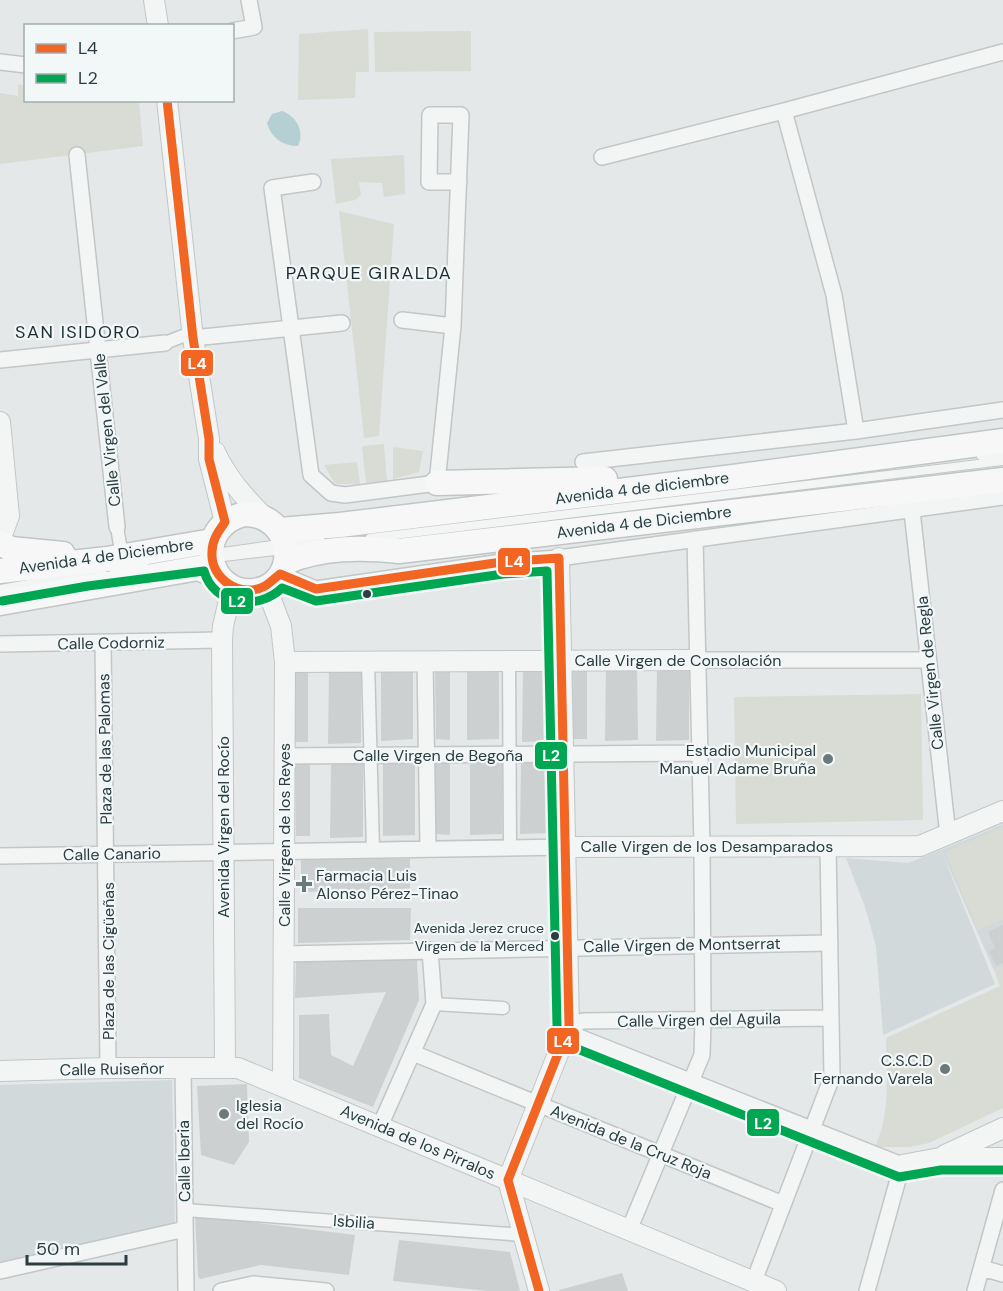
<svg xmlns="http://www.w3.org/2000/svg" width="1003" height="1291" font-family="'DM Sans',sans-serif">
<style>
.built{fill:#d2d9db}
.green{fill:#d8dcd4}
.water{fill:#b4d0d2}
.building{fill:#ccd0d0}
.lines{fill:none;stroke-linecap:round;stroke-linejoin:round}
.service-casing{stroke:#c2c6c6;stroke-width:10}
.pedestrian-casing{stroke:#c2c6c6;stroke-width:15}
.minor-casing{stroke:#c2c6c6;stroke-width:18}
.tertiary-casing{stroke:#c2c6c6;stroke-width:22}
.primary-casing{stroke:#c0c5c6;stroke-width:27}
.service{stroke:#f3f5f5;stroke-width:8}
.pedestrian{stroke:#f3f5f5;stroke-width:12}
.minor{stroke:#f3f5f5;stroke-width:15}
.tertiary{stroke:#f3f5f5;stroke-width:20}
.primary{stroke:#f7f7f7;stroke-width:24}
.bus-1-casing{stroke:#f2f7f7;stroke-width:14}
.bus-2-casing{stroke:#f2f7f7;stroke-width:14}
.bus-1{stroke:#f26522;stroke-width:9}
.bus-2{stroke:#00a651;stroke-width:9}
.bus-dot{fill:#2b3d41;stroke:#f2f7f7;stroke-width:2}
.poi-dot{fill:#6c797b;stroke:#f2f7f7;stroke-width:2}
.labels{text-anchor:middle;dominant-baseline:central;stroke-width:4.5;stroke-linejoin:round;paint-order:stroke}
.bus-label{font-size:14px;fill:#2b3d41;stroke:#f2f7f7;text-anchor:end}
.street-label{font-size:16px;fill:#2b3d41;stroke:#f2f7f7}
.poi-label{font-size:16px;fill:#2b3d41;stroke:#f2f7f7;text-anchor:end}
.neighbourhood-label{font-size:18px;letter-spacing:1.5px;fill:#1d2e32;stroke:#f2f7f7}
.line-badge{stroke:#f2f7f7;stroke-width:2}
.badge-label{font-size:16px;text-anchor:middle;font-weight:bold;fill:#fff}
</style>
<rect width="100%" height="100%" fill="#e4e8e8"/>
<path class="built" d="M1003,824V966L994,970L941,850Z
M941,850L995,984L883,1035L876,946L865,907L846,858L908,863Z
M172,1080L175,1223L0,1265V1085Z"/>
<path class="green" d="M368,29L369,72H356L355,98L298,100L299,34Z
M471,31V71L375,72L374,32Z
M18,84L25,86L26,100L139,101L143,146L0,164V93L18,96Z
M404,155L405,194L384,197L382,183L359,182L361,195L355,200L336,204L331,159Z
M339,211L394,224L379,436L364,438Z
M384,444L387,481L366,483L362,446Z
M393,447L423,451L419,472L393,479Z
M357,462L360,484H335L324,465Z
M921,694L923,820L736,824L734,697Z
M1003,827V919L978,930L945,852Z
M1003,966V1108L929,1143L909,1147H875C891,1112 886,1076 886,1038L1000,986L994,970Z"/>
<path class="water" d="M282,111C296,116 305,131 298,146C283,146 271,138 267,123L272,114Z"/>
<path class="building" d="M381,665H413V739L381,741Z
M467,665H499V739L467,740Z
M689,665V740L656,741L657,666Z
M554,666L555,741L522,742L523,667Z
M606,666H637L638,740L605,741Z
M435,667H450V740L436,739Z
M572,667L587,668V739H573Z
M361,668V743L328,744L329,669Z
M293,669L308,670V742H294Z
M552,758L553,833L520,834L521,759Z
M502,759V834L470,835V760Z
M383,761H415V835L383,836Z
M363,762V837L330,838L331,763Z
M434,762L450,763V835L436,834Z
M295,763L310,764V836H296Z
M301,859H410V889L301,892Z
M298,908H411L410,940L298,943Z
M1003,925V963L996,966L989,951L995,948L988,932Z
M296,960H417L419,1000L373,1107L299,1078V1015L329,1014L331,1055L353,1066L386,992L295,998Z
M247,1084L249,1142L234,1165L201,1155L197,1086Z
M195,1215L355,1235L349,1275L261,1265L200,1279L198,1276Z
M399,1240L510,1252L520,1291H488L393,1281Z
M622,1273L628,1291H559V1290Z"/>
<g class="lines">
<defs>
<path id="service" d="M981,456L1003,453
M370,538L1003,461
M216,553L320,538
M215,558L284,550
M114,570L144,566
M0,589L102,571"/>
<path id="pedestrian" d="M165,343L193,332
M117,527L122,557
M509,660L510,847
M368,661L373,849
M434,1004L503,1008
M185,1210L523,1235"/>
<path id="minor" d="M232,31L254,27L249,0
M0,62L26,65
M784,111L834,295L856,431
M77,155L117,527
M602,157L784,111L1003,52
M313,182L272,188L311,475L331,493L345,495L437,483L453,326L461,115H430L429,182H459
M402,320L453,326
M193,338L342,323
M0,360L165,343
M583,462L856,431L1003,410
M912,511L948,835
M280,574L316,589L502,562L559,558L1003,497
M103,643L108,1068
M0,644L222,640
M699,660H928
M425,661L428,848
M284,756L700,753
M0,856L565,847
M283,954L830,943
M831,1018L583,1021L569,1026L579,1037L902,1165L867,1291
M413,1053L783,1204
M183,1068L186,1291
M380,1126L434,1004L430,950
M629,1230L702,1055L703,1021L702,846L695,539
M982,1268L1003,1274
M0,1271L185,1229
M754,1281L832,1077L828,845
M221,1291L253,1284L326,1291
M975,1291L1003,1190"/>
<path id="tertiary" d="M154,0L158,26
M167,100L193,338L209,439V459L225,522
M0,422L9,516L0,540
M215,452C227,478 244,497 264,517
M266,587L281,626L285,662L283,1086
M285,662L699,660
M565,847L920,846L1003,811
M225,1067L222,640L223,626L232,588
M0,1071L108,1068H238L776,1291
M945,1155L1003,1128
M902,1165L940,1158H1003
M539,1291L508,1180L569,1026L559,558"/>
<path id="primary" d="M437,483L605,479
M244,514C296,514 301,585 254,591C208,596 191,528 244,514Z
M280,530L340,525L733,477L1003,441
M0,543L11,549L63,554
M286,562C322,547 361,547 399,551L1003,480
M0,571L107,559L212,541
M0,603L198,568L218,576"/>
</defs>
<use href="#service" class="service-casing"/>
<use href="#pedestrian" class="pedestrian-casing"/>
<use href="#minor" class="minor-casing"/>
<use href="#tertiary" class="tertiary-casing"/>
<use href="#primary" class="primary-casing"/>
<use href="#service" class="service"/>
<use href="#pedestrian" class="pedestrian"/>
<use href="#minor" class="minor"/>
<use href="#tertiary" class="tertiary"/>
<use href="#primary" class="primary"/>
<defs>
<path id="bus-1" d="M167,100L193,338L209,439V459L225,522C218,532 212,540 212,552C210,579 241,599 265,586C270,583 275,578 280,574L316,589L502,562L559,558L569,1026L508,1180L539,1291"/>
<path id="bus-2" d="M2,601L88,586L204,571C214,606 258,611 282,588L316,601L503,574L547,571L557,1026L559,1033L575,1048L899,1177L941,1170H1003"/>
</defs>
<use href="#bus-1" class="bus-1-casing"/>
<use href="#bus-2" class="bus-2-casing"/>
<use href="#bus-1" class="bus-1"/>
<use href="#bus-2" class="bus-2"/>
</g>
<g class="bus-dot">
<circle cx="367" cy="594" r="5"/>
<circle cx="555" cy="936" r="5"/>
</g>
<g class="poi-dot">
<circle cx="828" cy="759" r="6"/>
<path d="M301 875h6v6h6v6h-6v6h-6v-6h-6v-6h6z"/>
<circle cx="945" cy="1069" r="6"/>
<circle cx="224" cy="1114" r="6"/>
</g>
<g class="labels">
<g class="bus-label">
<text x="544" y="928">Avenida Jerez cruce<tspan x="544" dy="18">Virgen de la Merced</tspan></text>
</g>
<g class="street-label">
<text transform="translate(107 430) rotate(-96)">Calle Virgen del Valle</text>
<text transform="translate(642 488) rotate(-7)">Avenida 4 de diciembre</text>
<text transform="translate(644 522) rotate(-7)">Avenida 4 de Diciembre</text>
<text transform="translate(106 556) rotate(-8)">Avenida 4 de Diciembre</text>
<text transform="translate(111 643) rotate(-1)">Calle Codorniz</text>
<text x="678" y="660">Calle Virgen de Consolación</text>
<text transform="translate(930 673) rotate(-96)">Calle Virgen de Regla</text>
<text transform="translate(105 749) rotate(-91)">Plaza de las Palomas</text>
<text x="438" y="755">Calle Virgen de Begoña</text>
<text transform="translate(223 827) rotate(-90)">Avenida Virgen del Rocío</text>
<text transform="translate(284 835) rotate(-90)">Calle Virgen de los Reyes</text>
<text x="707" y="846">Calle Virgen de los Desamparados</text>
<text transform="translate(112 854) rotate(-1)">Calle Canario</text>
<text transform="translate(682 945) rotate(-1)">Calle Virgen de Montserrat</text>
<text transform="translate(108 961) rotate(-90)">Plaza de las Cigüeñas</text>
<text transform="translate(699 1020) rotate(-1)">Calle Virgen del Aguila</text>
<text transform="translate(112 1069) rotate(-1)">Calle Ruiseñor</text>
<text transform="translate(418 1142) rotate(23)">Avenida de los Pirralos</text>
<text transform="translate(631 1142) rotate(22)">Avenida de la Cruz Roja</text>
<text transform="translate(184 1161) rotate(-91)">Calle Iberia</text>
<text transform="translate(354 1222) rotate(4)">Isbilia</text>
</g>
<g class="poi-label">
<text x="816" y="750">Estadio Municipal<tspan x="816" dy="18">Manuel Adame Bruña</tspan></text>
<text x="316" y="875" text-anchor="start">Farmacia Luis<tspan x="316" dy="18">Alonso Pérez-Tinao</tspan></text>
<text x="933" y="1060">C.S.C.D<tspan x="933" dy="18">Fernando Varela</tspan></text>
<text x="236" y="1105" text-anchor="start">Iglesia<tspan x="236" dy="18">del Rocío</tspan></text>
</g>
<g class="neighbourhood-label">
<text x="369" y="273">PARQUE GIRALDA</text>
<text x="78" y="332">SAN ISIDORO</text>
</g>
</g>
<g class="line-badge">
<rect x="180" y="349" width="34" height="28" rx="6" fill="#f26522"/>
<rect x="497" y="547" width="34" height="29" rx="6" fill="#f26522"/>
<rect x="220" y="587" width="34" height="28" rx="6" fill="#00a651"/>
<rect x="534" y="741" width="34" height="29" rx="6" fill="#00a651"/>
<rect x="546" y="1027" width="34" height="28" rx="6" fill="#f26522"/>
<rect x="746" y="1108" width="34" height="29" rx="6" fill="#00a651"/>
</g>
<g class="badge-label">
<text x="197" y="369">L4</text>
<text x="514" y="567">L4</text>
<text x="237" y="607">L2</text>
<text x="551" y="761">L2</text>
<text x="563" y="1047">L4</text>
<text x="763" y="1129">L2</text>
</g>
<rect x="24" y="24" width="210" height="78" fill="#f2f7f7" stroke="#a2adae" stroke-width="1.5"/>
<rect x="36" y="44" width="30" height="9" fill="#f26522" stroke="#a2adae" stroke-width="1.5"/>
<text x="78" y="54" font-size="18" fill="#2b3d41">L4</text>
<rect x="36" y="74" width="30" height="9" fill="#00a651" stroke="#a2adae" stroke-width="1.5"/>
<text x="78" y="84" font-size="18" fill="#2b3d41">L2</text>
<path d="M27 1255v9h99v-9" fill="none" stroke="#2b3d41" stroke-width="3"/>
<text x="36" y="1255" font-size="18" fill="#2b3d41" stroke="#f2f7f7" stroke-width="4.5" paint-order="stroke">50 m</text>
</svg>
